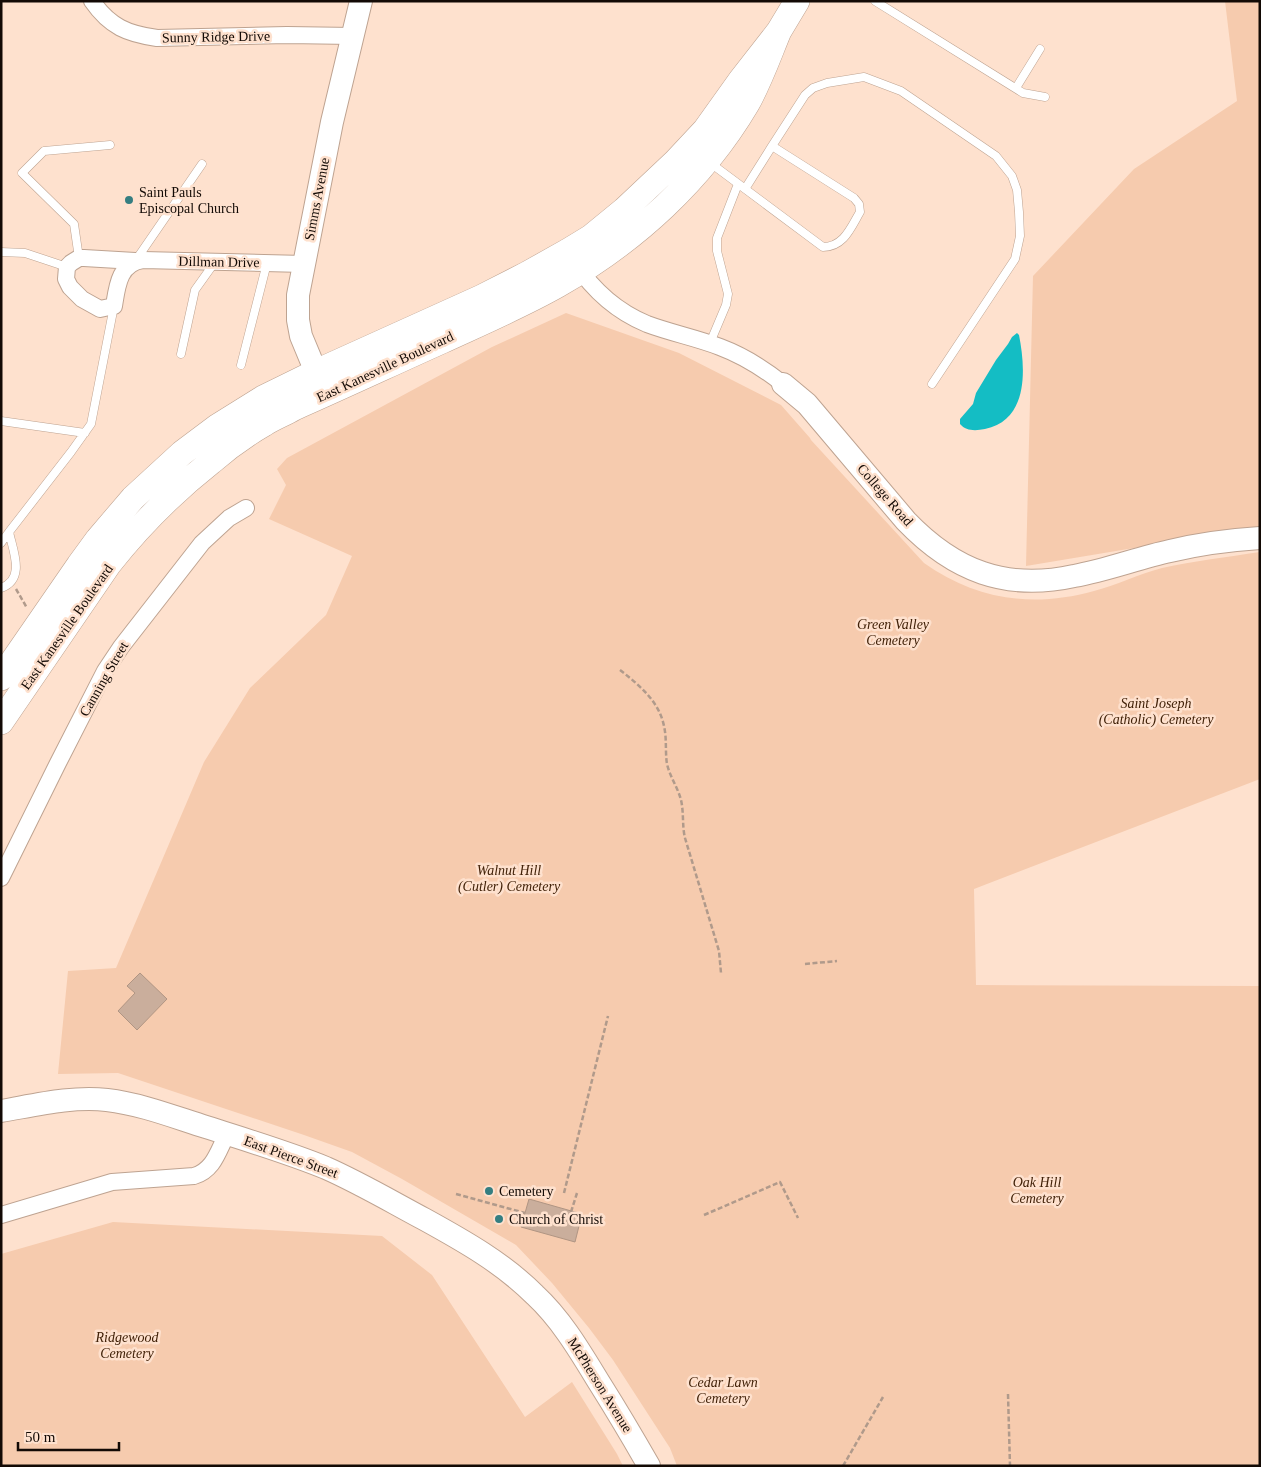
<svg xmlns="http://www.w3.org/2000/svg" width="1261" height="1467" font-family="'Times New Roman',serif">
<style>
.green{fill:#f6cbae}
.water{fill:#14bdc4}
.building{fill:#caae9c;stroke:#b09583}
.lines{fill:none;stroke-linecap:round;stroke-linejoin:round}
.lane-casing{stroke:#bea391;stroke-width:9}
.street-casing{stroke:#bea391;stroke-width:18}
.secondary-casing{stroke:#bea391;stroke-width:24}
.primary-casing{stroke:#bea391;stroke-width:26}
.path{stroke:#b09a8b;stroke-width:2.5;stroke-dasharray:5 2.5;stroke-linecap:butt}
.lane{stroke:#fff;stroke-width:8}
.street{stroke:#fff;stroke-width:16}
.secondary{stroke:#fff;stroke-width:22}
.primary{stroke:#fff;stroke-width:25}
.poi-dot{fill:#357e81;stroke:#fee1ce;stroke-width:2}
.labels{text-anchor:middle;dominant-baseline:central;stroke-width:5;stroke-linejoin:round;paint-order:stroke}
.street-label{font-size:14px;fill:#130a05;stroke:#fee1ce}
.poi-label{font-size:14px;fill:#130a05;stroke:#fee1ce;text-anchor:start}
.park-label{font-size:14px;font-style:italic;fill:#412108;stroke:#fee1ce}
</style>
<rect width="100%" height="100%" fill="#fee1ce"/>
<path class="green" d="M1225,1H1260V527L1026,566L1033,276L1134,169L1237,101Z
M566,313L679,353L781,405L810,438L811,440L924,563C976,600 1033,608 1094,591C1117,585 1139,574 1162,568C1194,561 1227,557 1260,552V779L974,889L976,985L1260,986V1466H677L670,1448L613,1360L589,1328L552,1283L516,1245L402,1179L352,1152L304,1135L118,1073L58,1074L68,971L116,968L204,762L250,688L326,615L352,556L269,519L286,485L277,469L287,458L492,347Z
M113,1222L382,1236L432,1275L525,1417L572,1382L617,1454L623,1466H1V1254Z"/>
<path class="water" d="M1017,333L1019,335C1026,370 1028,420 985,429C975,431 966,431 960,424V419L973,404L976,393L996,360L1008,344L1012,337Z"/>
<path class="building" d="M140,973L167,999L137,1030L118,1011L135,993L127,986Z
M529,1199L582,1214L575,1242L521,1227Z"/>
<g class="lines">
<defs>
<path id="lane" d="M875,1L1023,93L1045,97
M1016,88L1040,49
M772,146L805,95L813,88L827,83L864,77L901,91L996,156L1012,176L1017,190L1019,212L1020,236L1015,259L932,384
M709,162L823,247C844,247 851,227 860,212L859,204L854,198L772,146L745,189
M1,252L25,253L67,267
M79,258L74,224L22,173L44,151L110,145
M136,260L202,164
M710,343L726,305L728,294L717,251V238L738,184
M181,354L195,290L215,262
M241,365L267,263
M1,421L85,433
M9,532L71,452L91,424L114,306
M1,543L9,532C13,551 26,579 1,588"/>
<path id="street" d="M92,1C110,27 128,34 157,38L287,35L353,36
M135,261L84,258H79L71,263L67,267L66,279L70,287L82,299L100,309L114,306C117,287 119,263 143,260L304,264
M575,263C593,290 618,312 647,324C671,333 697,338 720,347C744,356 763,368 783,384
M1,878L58,763L105,671L121,647L202,543L229,518L246,508
M1,1215L112,1182L194,1176C214,1170 218,1151 227,1134"/>
<path id="secondary" d="M783,384L807,404L906,521C954,571 1006,591 1074,576C1107,570 1138,558 1170,551C1199,544 1229,540 1260,538
M323,389L301,336L298,320V295L332,122L361,1
M1,1111C36,1105 72,1096 107,1100C141,1104 174,1117 206,1127C246,1140 287,1152 326,1168C360,1183 392,1202 424,1219C464,1241 503,1263 535,1295C562,1320 581,1353 600,1384C617,1411 633,1438 649,1466"/>
<path id="primary" d="M1,678L79,565L98,539L133,498L182,453L218,426L263,398L316,372L482,297L527,274L568,251L591,237L624,210L676,161L705,130L740,81L779,31L797,1
M1,722L109,564C139,526 173,492 211,462C227,448 245,435 264,424C273,418 284,414 294,408C344,386 393,363 442,341C481,323 521,306 558,285C635,241 702,180 747,104C760,81 769,55 779,31"/>
</defs>
<use href="#lane" class="lane-casing"/>
<use href="#street" class="street-casing"/>
<use href="#secondary" class="secondary-casing"/>
<use href="#primary" class="primary-casing"/>
<path class="path" d="M16,589L27,608
M620,670C639,685 659,701 664,726C667,739 665,752 667,764C670,777 678,788 681,800C684,813 682,826 685,838L719,951L721,973
M805,964L837,961
M564,1193L608,1016
M456,1194L525,1213
M571,1212L577,1193
M704,1215L780,1182L798,1218
M1008,1394L1010,1466
M843,1466L883,1397"/>
<use href="#lane" class="lane"/>
<use href="#street" class="street"/>
<use href="#secondary" class="secondary"/>
<use href="#primary" class="primary"/>
</g>
<g class="poi-dot">
<circle cx="129" cy="200" r="5"/>
<circle cx="489" cy="1191" r="5"/>
<circle cx="499" cy="1219" r="5"/>
</g>
<g class="labels">
<g class="street-label">
<text transform="translate(216 37) rotate(-1)">Sunny Ridge Drive</text>
<text transform="translate(317 199) rotate(-79)">Simms Avenue</text>
<text transform="translate(219 262) rotate(1)">Dillman Drive</text>
<text transform="translate(385 367) rotate(-25)">East Kanesville Boulevard</text>
<text transform="translate(885 495) rotate(49)">College Road</text>
<text transform="translate(67 627) rotate(-55)">East Kanesville Boulevard</text>
<text transform="translate(104 679) rotate(-60)">Canning Street</text>
<text transform="translate(291 1157) rotate(20)">East Pierce Street</text>
<text transform="translate(600 1385) rotate(58)">McPherson Avenue</text>
</g>
<g class="poi-label">
<text x="139" y="192">Saint Pauls<tspan x="139" dy="16">Episcopal Church</tspan></text>
<text x="499" y="1191">Cemetery</text>
<text x="509" y="1219">Church of Christ</text>
</g>
<g class="park-label">
<text x="893" y="624">Green Valley<tspan x="893" dy="16">Cemetery</tspan></text>
<text x="1156" y="703">Saint Joseph<tspan x="1156" dy="16">(Catholic) Cemetery</tspan></text>
<text x="509" y="870">Walnut Hill<tspan x="509" dy="16">(Cutler) Cemetery</tspan></text>
<text x="1037" y="1182">Oak Hill<tspan x="1037" dy="16">Cemetery</tspan></text>
<text x="127" y="1337">Ridgewood<tspan x="127" dy="16">Cemetery</tspan></text>
<text x="723" y="1382">Cedar Lawn<tspan x="723" dy="16">Cemetery</tspan></text>
</g>
</g>
<rect width="1261" height="1467" fill="none" stroke="#130a05" stroke-width="5"/>
<path d="M18 1442v8h101v-8" fill="none" stroke="#130a05" stroke-width="2.5"/>
<text x="25" y="1442" font-size="15" fill="#130a05" stroke="#fee1ce" stroke-width="4" paint-order="stroke">50 m</text>
</svg>
